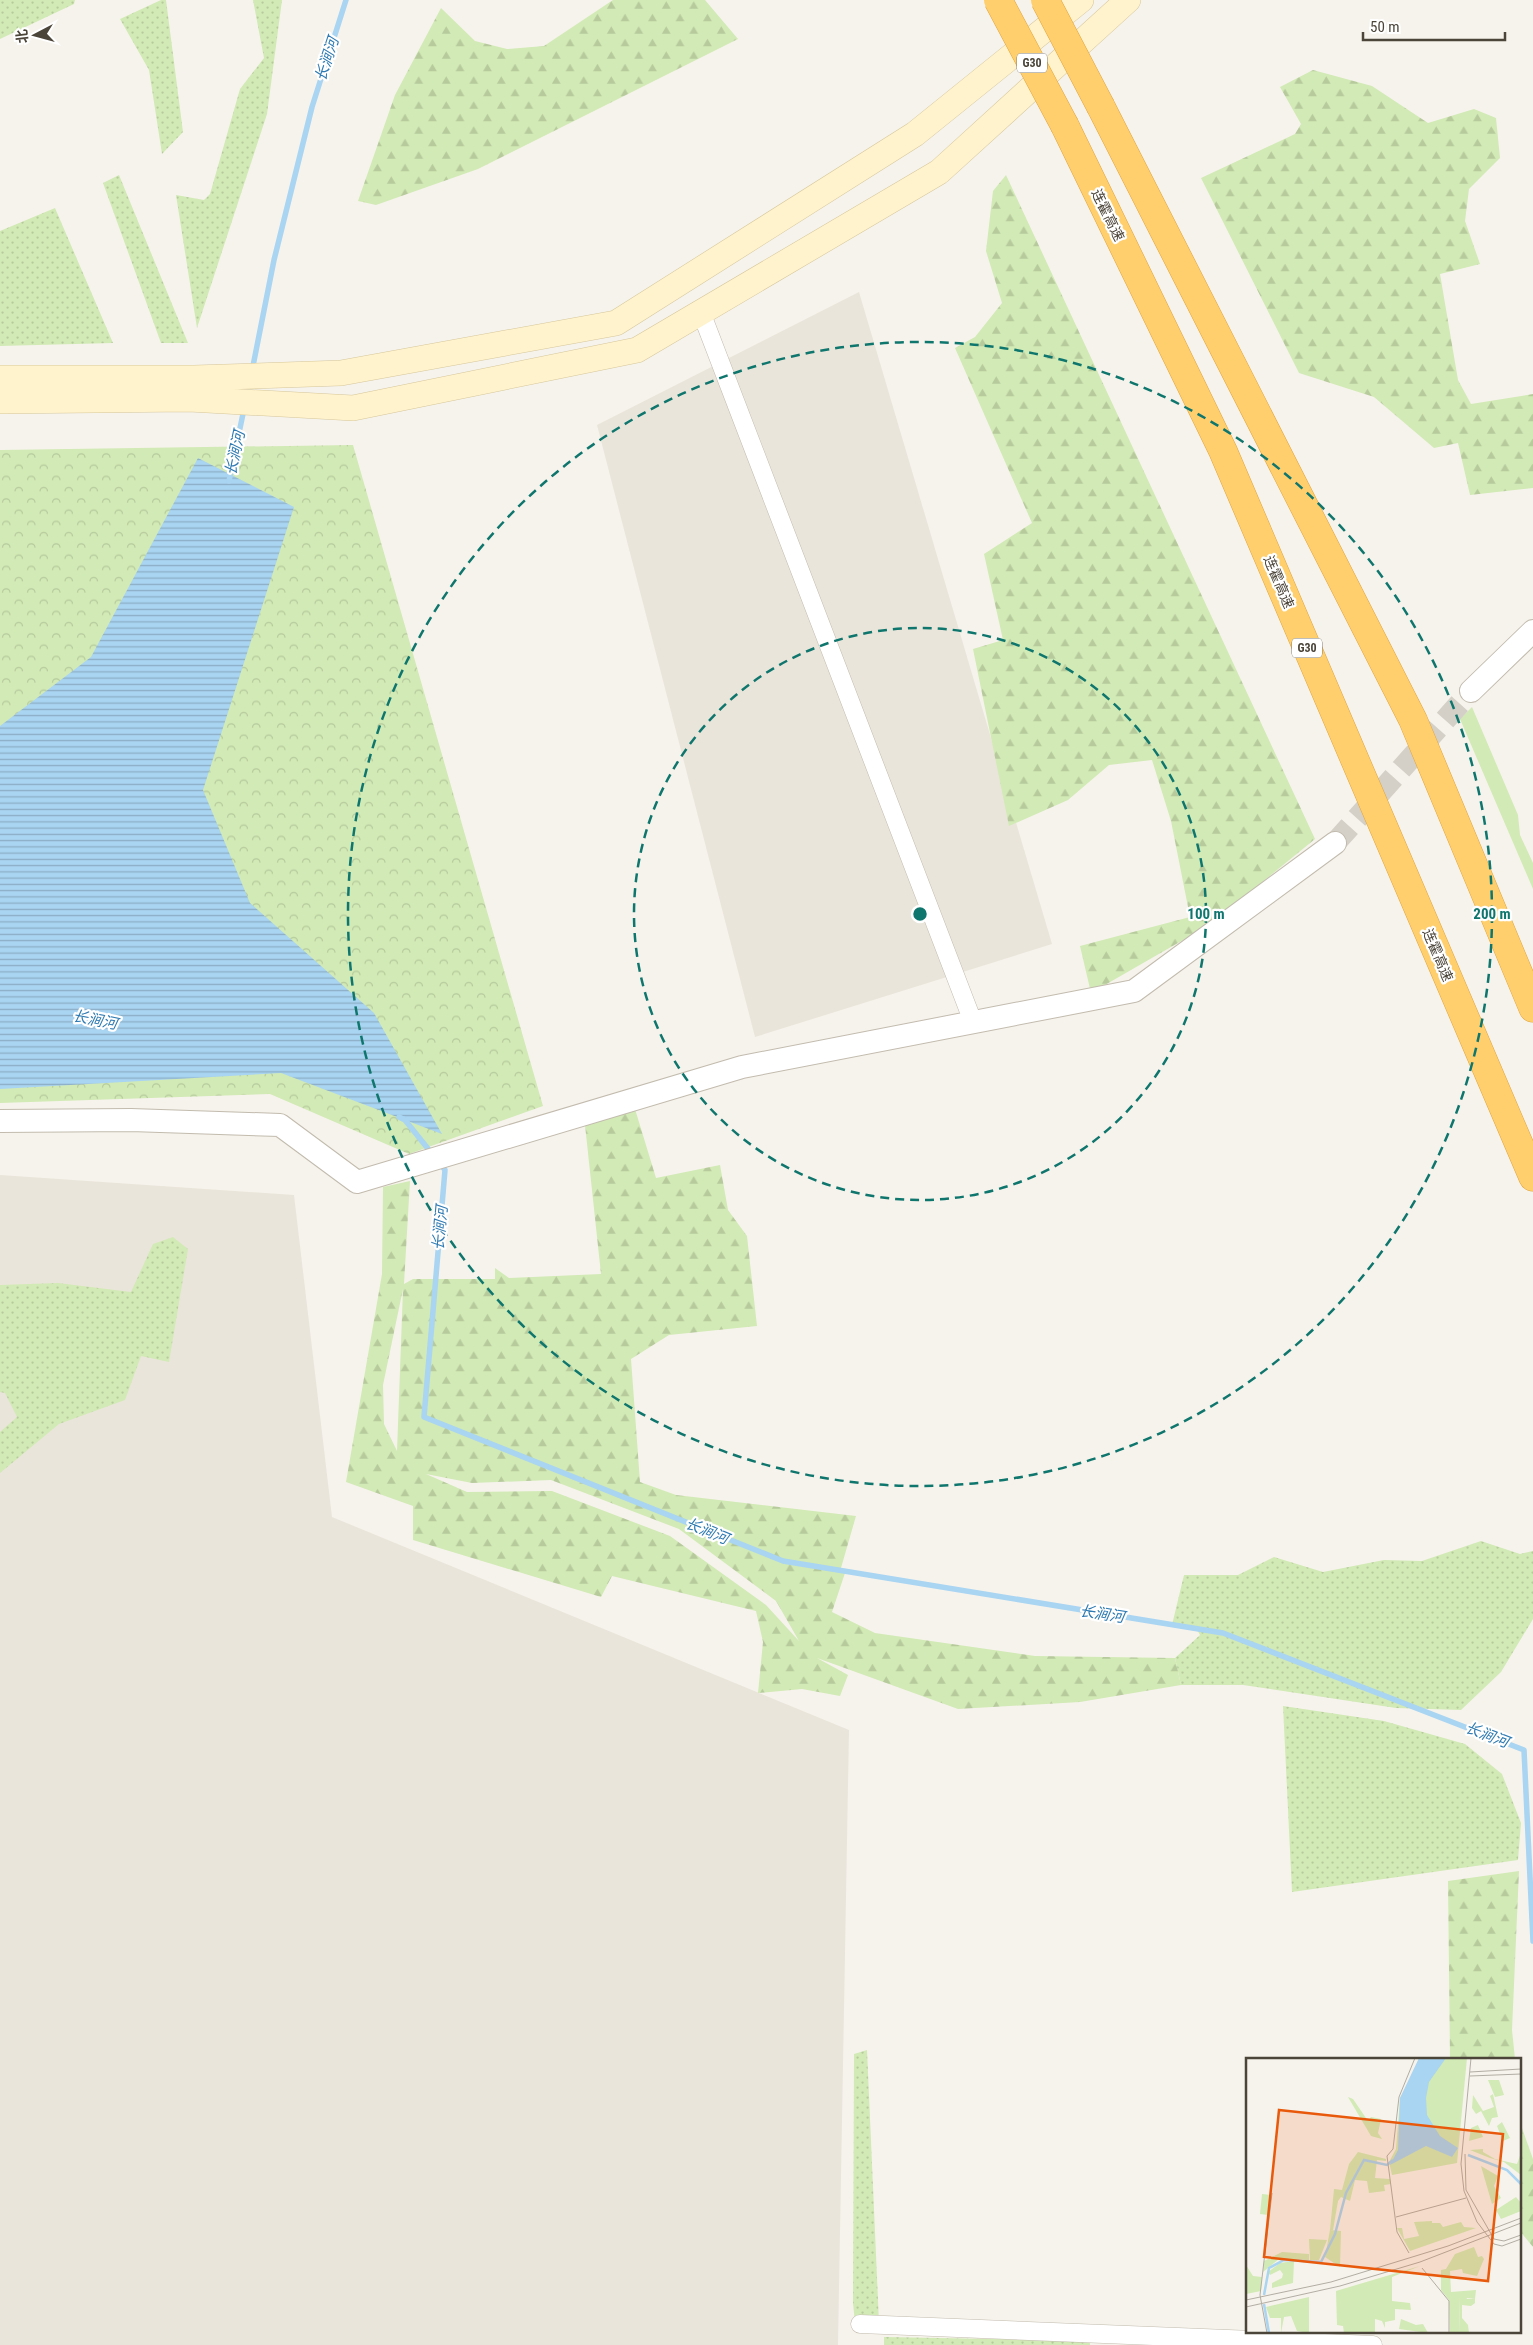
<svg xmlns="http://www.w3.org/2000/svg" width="1533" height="2345" font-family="'Roboto Condensed','Noto Sans SC',sans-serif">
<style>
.residential{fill:#eae5da}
.grass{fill:url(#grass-dots)}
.forest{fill:url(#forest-firs);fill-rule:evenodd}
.park{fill:url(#park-crowns)}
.garden{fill:#d2eab5}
.water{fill:url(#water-rules)}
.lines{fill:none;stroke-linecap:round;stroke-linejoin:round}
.stream{stroke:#a9d4f2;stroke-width:5.5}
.tertiary-tunnel{stroke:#d4d0c8;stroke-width:22;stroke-dasharray:22 11;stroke-linecap:butt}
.minor-casing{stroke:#c2bbae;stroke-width:19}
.tertiary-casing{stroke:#c2bbae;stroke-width:24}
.secondary-casing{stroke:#d6c79b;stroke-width:26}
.motorway-casing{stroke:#e0a43c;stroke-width:29}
.minor{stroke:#fff;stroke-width:18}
.tertiary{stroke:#fff;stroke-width:22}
.secondary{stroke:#fff3cd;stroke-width:25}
.motorway{stroke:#ffcf6e;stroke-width:28}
.motorway-bridge-casing{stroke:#e0a43c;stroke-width:29;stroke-linecap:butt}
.motorway-bridge{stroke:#ffcf6e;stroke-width:28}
.ring{fill:none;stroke:#0f766e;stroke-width:2.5;stroke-dasharray:9 6}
.labels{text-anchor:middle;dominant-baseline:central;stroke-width:4.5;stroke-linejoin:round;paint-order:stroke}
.shield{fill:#fff;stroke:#817c74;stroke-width:1}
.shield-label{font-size:12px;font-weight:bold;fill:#4b4439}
.street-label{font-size:14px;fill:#4b4439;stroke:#fff}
.water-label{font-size:15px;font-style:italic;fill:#2e7ab2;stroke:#fff}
.inset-river{fill:none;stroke:#a9d4f2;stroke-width:2.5}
.inset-road{fill:none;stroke:#b2ada4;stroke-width:1}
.view{fill:#e8590c;fill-opacity:0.15;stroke:#e8590c;stroke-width:2.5}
.inset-edge{fill:none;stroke:#4b4439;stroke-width:2.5}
.centre{fill:#0f766e;stroke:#fff;stroke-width:2.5}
.ring-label{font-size:15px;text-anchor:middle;font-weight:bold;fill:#0f766e;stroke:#fff;stroke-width:4.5;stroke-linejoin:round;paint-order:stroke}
</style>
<defs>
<pattern id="grass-dots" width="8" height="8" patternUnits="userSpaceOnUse" patternTransform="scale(1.25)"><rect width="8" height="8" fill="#d2eab5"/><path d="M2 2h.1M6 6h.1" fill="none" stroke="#b6ca9c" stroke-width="1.8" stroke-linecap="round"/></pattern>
<pattern id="forest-firs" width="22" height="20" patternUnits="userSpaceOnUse" patternTransform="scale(1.25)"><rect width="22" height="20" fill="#d2eab5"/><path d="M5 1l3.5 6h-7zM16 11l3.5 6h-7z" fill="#b6ca9c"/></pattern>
<pattern id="park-crowns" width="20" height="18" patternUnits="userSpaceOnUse" patternTransform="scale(1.25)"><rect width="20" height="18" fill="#d2eab5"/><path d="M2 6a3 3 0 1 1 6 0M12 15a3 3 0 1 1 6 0" fill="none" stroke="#b6ca9c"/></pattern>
<pattern id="water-rules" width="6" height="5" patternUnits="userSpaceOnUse" patternTransform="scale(1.25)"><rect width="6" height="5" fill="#a9d4f2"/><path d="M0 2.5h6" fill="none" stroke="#8caec5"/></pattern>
</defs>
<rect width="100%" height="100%" fill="#f6f3ec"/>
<path class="residential" d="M859,292L1052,944L755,1037L597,425Z
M0,1175L294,1195L332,1517L849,1730L838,2345H0Z"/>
<path class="grass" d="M0,0H75L74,4L0,39Z
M161,0H166L183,132L162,154L149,70L120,19Z
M253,0H282L267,114L197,328L176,195L204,200L210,194L240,89L264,58Z
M119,175L188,343H161L103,183Z
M55,208L113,343L0,346V231Z
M173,1237L188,1249L169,1362L141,1356L125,1400L59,1424L0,1473V1432L17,1417L5,1393L0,1392V1285L58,1283L131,1292L153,1244Z
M1481,1541L1520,1554L1533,1551V1619L1501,1672L1461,1710L1396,1708L1243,1685H1181L1175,1658L1200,1635L1196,1628L1172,1625L1184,1575H1238L1274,1557L1323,1572L1384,1560L1422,1561Z
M1283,1706L1384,1721L1465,1744L1502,1774L1521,1823L1518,1860L1292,1892Z
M867,2050L879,2323H855L853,2303L854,2054Z
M884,2337L1090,2341V2345H884Z"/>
<path class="forest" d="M613,0H705L738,39L478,169L376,205L358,201L395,95L441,8L475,41L507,49L544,46Z
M1313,70L1372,86L1428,123L1474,109L1496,118L1500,158L1469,189L1465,221L1480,264L1440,274L1458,380L1471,404L1533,394V488L1470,495L1458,443L1434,448L1374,397L1299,373L1201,178L1295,134L1301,124L1280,87Z
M1006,175L1315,839L1211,924L1091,993L1080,946L1190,917L1171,821L1152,760L1109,765L1068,800L1009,826L973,649L1003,640L984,554L1032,523L955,348L975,337L1002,303L986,251L993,191Z
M635,1109L656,1178L720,1165L728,1210L747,1236L757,1326L669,1335L631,1359L640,1482L676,1495L856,1516L841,1568L846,1570L832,1612L875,1633L1035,1656L1175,1658L1181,1685L1080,1702L958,1709L817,1658L848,1675L840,1696L802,1689L758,1693L763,1642L756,1611L612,1576L601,1597L413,1540V1506L346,1482L382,1274L383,1187L410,1181L404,1284L413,1279H495V1268L509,1278L601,1274L585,1125ZM403,1289L397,1451L384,1424L383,1385ZM426,1474L472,1483L551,1480L679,1529L776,1601L799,1641L766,1605L670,1536L552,1491L467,1492Z
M1519,1871L1512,2030L1515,2059H1450L1448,1881Z
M1519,2102L1522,2128L1533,2159V2247L1519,2230Z"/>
<path class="park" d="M353,445L543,1106L409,1154L270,1094L0,1103V450Z"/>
<path class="garden" d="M1472,707L1518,815L1520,835L1533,863V889L1460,719Z"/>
<path class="water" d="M198,458L294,507L203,790L250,903L374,1013L442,1134L281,1073L0,1089V726L91,657Z"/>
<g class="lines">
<path class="stream" d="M252,371L274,260L312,107L346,0
M229,481L244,409
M399,1117L405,1120L433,1155
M439,1162L445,1170L424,1417L783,1561L1223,1633L1524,1750L1533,1941"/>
<path class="tertiary-tunnel" d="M1335,843L1471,691"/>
<defs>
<path id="minor" d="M701,312L973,1022
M860,2324L1373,2345"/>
<path id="tertiary" d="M1471,691L1533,631
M0,1121L131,1120L280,1125L357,1182L742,1067L1134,991L1335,843"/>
<path id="secondary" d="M0,378H194L341,373L616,323L915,134L1081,0
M0,401L189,399L353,408L637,350L939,172L1128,0"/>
<path id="motorway" d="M1101,107L1413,720L1533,1008
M1065,126L1223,451L1533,1177"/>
</defs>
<use href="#minor" class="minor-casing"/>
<use href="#tertiary" class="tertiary-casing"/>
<use href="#secondary" class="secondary-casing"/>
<use href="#motorway" class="motorway-casing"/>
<use href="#minor" class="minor"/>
<use href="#tertiary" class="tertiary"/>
<use href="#secondary" class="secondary"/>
<use href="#motorway" class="motorway"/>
<defs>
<path id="motorway-bridge" d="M998,0L1065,126
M1045,0L1101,107"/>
</defs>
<use href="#motorway-bridge" class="motorway-bridge-casing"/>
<use href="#motorway-bridge" class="motorway-bridge"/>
</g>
<g class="ring">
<circle cx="920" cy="914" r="286"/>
<circle cx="920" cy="914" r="572"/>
</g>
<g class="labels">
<g class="shield">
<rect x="1017" y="53.5" width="30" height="19" rx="4"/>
<rect x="1292" y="638.5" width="30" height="19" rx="4"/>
</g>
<g class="shield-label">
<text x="1032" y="63">G30</text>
<text x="1307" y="648">G30</text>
</g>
<g class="street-label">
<text transform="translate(1108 215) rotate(64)">连霍高速</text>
<text transform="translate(1279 582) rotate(67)">连霍高速</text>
<text transform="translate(1438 955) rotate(67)">连霍高速</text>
</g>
<g class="water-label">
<text transform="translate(327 59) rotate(-72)">长涧河</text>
<text transform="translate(235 453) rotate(-78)">长涧河</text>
<text transform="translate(95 1020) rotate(11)">长涧河</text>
<text transform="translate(440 1228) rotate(-85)">长涧河</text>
<text transform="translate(707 1531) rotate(22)">长涧河</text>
<text transform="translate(1102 1614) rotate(9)">长涧河</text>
<text transform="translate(1487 1735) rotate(21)">长涧河</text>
</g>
</g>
<g transform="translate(1246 2058)">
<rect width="275" height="275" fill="#f6f3ec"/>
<path d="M242,22H253L258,37L249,39ZM247,36L252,59L246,60L243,68L235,53L230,56L226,50L227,37L237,53L248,49L244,38ZM102,39L107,41L122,63L125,59L135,61L132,75L136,81L125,78ZM256,64L264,80L257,83L251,68ZM232,67L237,79L223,83L225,70ZM237,91V94L249,101L271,106L275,95V117L258,104L244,100L224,92ZM16,136L25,137L22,157L14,156ZM84,172L95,173L94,209L79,199ZM63,181L81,182L73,202H64ZM220,238L221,241H229V245L225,248L216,247V260L222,267L223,275H214L213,239Z" fill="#d2eab5"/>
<path d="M112,94L140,101V103L131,102L129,120L144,121L145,126L138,127L139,133L123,135L121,123L109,122L104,143L95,139L92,143L87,172H84L88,131L96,132L103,106ZM235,108L252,118L248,128L255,140L246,146ZM270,139L275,145V153L255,161L250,152ZM186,163V165H194L197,169L215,164L218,169L230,170L164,193L151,170H156L158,181L173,178L168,164ZM228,189L232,199L236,198L238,201L231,218L217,215L216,211L204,213L205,234L230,232L229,241L213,239L214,275H204L203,242L195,232V212L200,211L209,196ZM36,194L63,196V202L33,201L17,214L18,203ZM48,203L47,225L26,230V225L36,220L37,216L34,212L24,217L22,214L34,205ZM0,207L7,218L16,219L15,233L0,236ZM63,239V275L51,273L45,258L38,259L35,275V260H24L20,249ZM155,261L170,267L177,266L182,275L153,271Z" fill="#d2eab5"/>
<path d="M177,0H221L211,105L146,117L143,104L150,91L154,40Z" fill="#d2eab5"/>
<path d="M174,208L146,219V243L164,245L165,252L149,251V262L139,264V270L136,263L129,261V275H98L97,268L91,267L90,233Z" fill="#d2eab5"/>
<path d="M173,0H200L183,24L180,40L181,57L194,78L212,90L206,99L180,88L144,107L152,92L154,40Z" fill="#a9d4f2"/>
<path class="inset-river" d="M222,97L261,112L275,126M18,237L23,210L38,202L75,204L89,176L100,135L118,102L141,107L147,102M18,246L23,275"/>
<path class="inset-road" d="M225,0L215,106L218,133L231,164L248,186L256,188L275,181M224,14L275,11M224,18L275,16M219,96L220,132L248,181L258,183L275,177M150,159L220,140M163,195L151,174L141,98L147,91L153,39L169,0M176,210L203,243V275M0,242L85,224L202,188L275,160M0,249L94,228L174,204L275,165M21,275L14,237L26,135"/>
<path class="view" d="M33,52L257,76L242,223L18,199Z"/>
<rect width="275" height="275" class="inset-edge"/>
</g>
<circle cx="920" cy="914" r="8" class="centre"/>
<g class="ring-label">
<text x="1206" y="919">100 m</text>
<text x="1492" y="919">200 m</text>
</g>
<g transform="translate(35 35) rotate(264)" stroke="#ffffff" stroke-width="4" paint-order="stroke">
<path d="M0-4L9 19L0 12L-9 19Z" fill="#4b4439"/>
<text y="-8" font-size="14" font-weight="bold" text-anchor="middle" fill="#4b4439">北</text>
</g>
<path d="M1363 32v8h142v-8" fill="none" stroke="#4b4439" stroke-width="2.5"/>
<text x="1370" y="32" font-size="15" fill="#4b4439" stroke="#ffffff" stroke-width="4" paint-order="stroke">50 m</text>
</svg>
